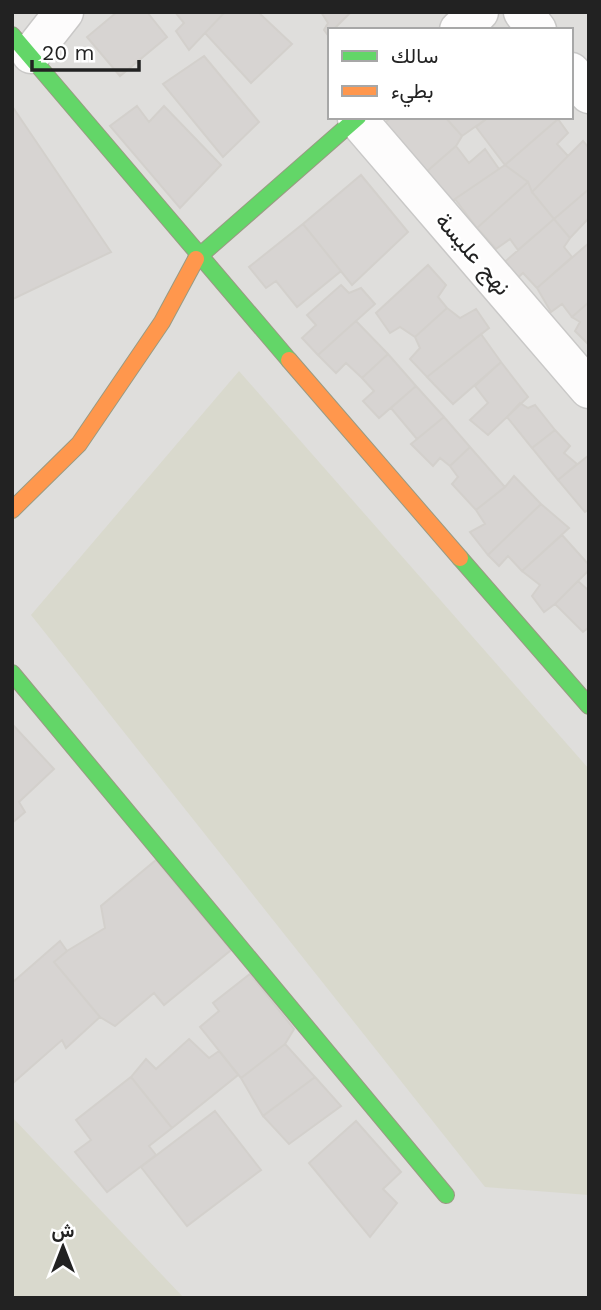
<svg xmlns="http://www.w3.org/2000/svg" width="601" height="1310" font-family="'Work Sans',Vazirmatn,sans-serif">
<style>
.residential{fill:#dfdedc;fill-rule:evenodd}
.construction{fill:#d9d9cd}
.building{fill:#d7d4d2;stroke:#d3d0cc;stroke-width:2}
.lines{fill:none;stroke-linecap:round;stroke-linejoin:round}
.street-casing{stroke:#c9c8c7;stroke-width:41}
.fast-casing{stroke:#999a82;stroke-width:18}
.slow-casing{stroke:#999a82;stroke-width:18}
.street{stroke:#fdfcfc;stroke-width:38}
.fast{stroke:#63d668;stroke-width:16}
.slow{stroke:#ff974d;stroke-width:16}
.labels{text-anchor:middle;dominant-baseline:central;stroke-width:5;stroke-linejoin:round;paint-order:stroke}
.street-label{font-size:23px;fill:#222;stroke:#fff}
</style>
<rect width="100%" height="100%" fill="#f0eeeb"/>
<path class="residential" d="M12,12H589V1298H12ZM330,30H571V117H330Z"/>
<path class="construction" d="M239,371L589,769V1195L485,1187L31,615Z
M12,1117L184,1298H12Z"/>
<path class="building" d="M117,12H147L167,37L120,76L87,37Z
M175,12H225L189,50L176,31L184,23Z
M225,12H258L292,44L251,83L205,33Z
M321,12H351L336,27L340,30H330V38L324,30L328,23Z
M204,56L259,122L223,157L163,84Z
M12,106L111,252L13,299H12Z
M137,106L149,122L164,106L221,165L180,208L110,126Z
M391,117H445L462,136L456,146L425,173L385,123Z
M445,117H489L462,136Z
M489,117H555L558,119L505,165L476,127Z
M558,119L568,133L557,144L568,156L532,192L528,182L505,165Z
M583,141L589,148V189L554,219L532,192Z
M456,146L469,163L485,149L499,169L455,199L445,212L425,173Z
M505,165L528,182L477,228L455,199Z
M361,175L408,232L352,285L303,224Z
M528,182L532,192L554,219L518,250L510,239L496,249L477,228Z
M589,189V222L587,220L570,238L554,219Z
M554,219L570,238L564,247L572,257L537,288L523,273L513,282L500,266Z
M303,224L341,271L297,307L276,281L266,288L249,267Z
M589,243V302L572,317L562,304L551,312L537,288Z
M428,265L446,285L438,297L447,308L415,337L400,327L390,333L376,313Z
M341,285L349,293L361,288L375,304L318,355L302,338L316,325L307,315Z
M589,302V345L575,331L580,322L572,317Z
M447,308L460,318L476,309L489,328L427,377L410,359L420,348L415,337Z
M356,321L388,354L362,378L346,363L336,373L318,355Z
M481,334L501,362L453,404L427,377Z
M388,354L416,386L379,418L363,401L374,391L362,378Z
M501,362L528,397L488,435L470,420L488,403L475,386Z
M416,386L444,417L417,439L391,408Z
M520,403L528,408L535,405L555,430L532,448L507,417Z
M444,417L470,447L450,466L440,458L433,466L411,444Z
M555,430L570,446L564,453L577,464L558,480L532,448Z
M470,447L505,487L476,510L452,484L458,477L450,466Z
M589,455V509L585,512L558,480Z
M514,476L541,504L488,555L470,532L485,524L476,510L505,487Z
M541,504L569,528L522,571L508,556L499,566L488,555Z
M562,535L589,565V570L555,604L544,612L532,596L540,585L522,571Z
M578,581L589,591V627L583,632L555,604Z
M12,724L54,769L19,802L25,812L12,823Z
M156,860L231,950L164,1005L154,993L115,1026L100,1017L54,962L67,951L105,928L101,906Z
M60,941L67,951L54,962L100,1017L66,1048L62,1040L13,1083L12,983Z
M250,974L294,1029L285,1044L241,1078L200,1027L219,1011L213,1003Z
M189,1039L209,1058L219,1051L238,1075L172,1128L131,1077L146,1059L156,1069Z
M285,1044L315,1077L263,1116L241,1078Z
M131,1077L172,1128L149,1146L156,1155L107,1192L75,1152L91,1140L76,1120Z
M315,1077L341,1106L289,1144L263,1116Z
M215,1111L261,1170L187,1226L141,1167Z
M356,1121L401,1172L383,1189L397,1203L370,1237L309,1163Z"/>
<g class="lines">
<defs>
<path id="street" d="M523,12L537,30
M459,30L479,12
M31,54L64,12
M571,72L589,94
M357,119L589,389"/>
<path id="fast" d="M12,35L289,360
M196,259L358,117
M460,558L589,706
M12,673L446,1195"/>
<path id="slow" d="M289,360L460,558
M12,510L79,444L162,322L196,259"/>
</defs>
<use href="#street" class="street-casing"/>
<use href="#fast" class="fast-casing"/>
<use href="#slow" class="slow-casing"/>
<use href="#street" class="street"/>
<use href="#fast" class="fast"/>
<use href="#slow" class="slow"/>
</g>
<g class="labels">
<g class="street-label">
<text transform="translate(473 254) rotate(49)">نهج عليسة</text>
</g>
</g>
<rect width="601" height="1310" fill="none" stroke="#222222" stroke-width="28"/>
<rect x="328" y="28" width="245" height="91" fill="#ffffff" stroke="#a7a7a7" stroke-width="2"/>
<rect x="342" y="51" width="35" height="10" fill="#63d668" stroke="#a7a7a7" stroke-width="2"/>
<text x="391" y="63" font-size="21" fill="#222222">سالك</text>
<rect x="342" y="86" width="35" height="10" fill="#ff974d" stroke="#a7a7a7" stroke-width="2"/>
<text x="391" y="98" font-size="21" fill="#222222">بطيء</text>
<g transform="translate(63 1247)" stroke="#ffffff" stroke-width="5" paint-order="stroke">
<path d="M0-5L12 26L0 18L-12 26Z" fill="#222222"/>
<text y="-10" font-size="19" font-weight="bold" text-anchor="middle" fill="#222222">ش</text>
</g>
<path d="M32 60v10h107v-10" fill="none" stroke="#222222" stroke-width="3.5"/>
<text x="42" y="60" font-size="21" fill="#222222" stroke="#ffffff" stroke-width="5" paint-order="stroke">20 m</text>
</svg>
